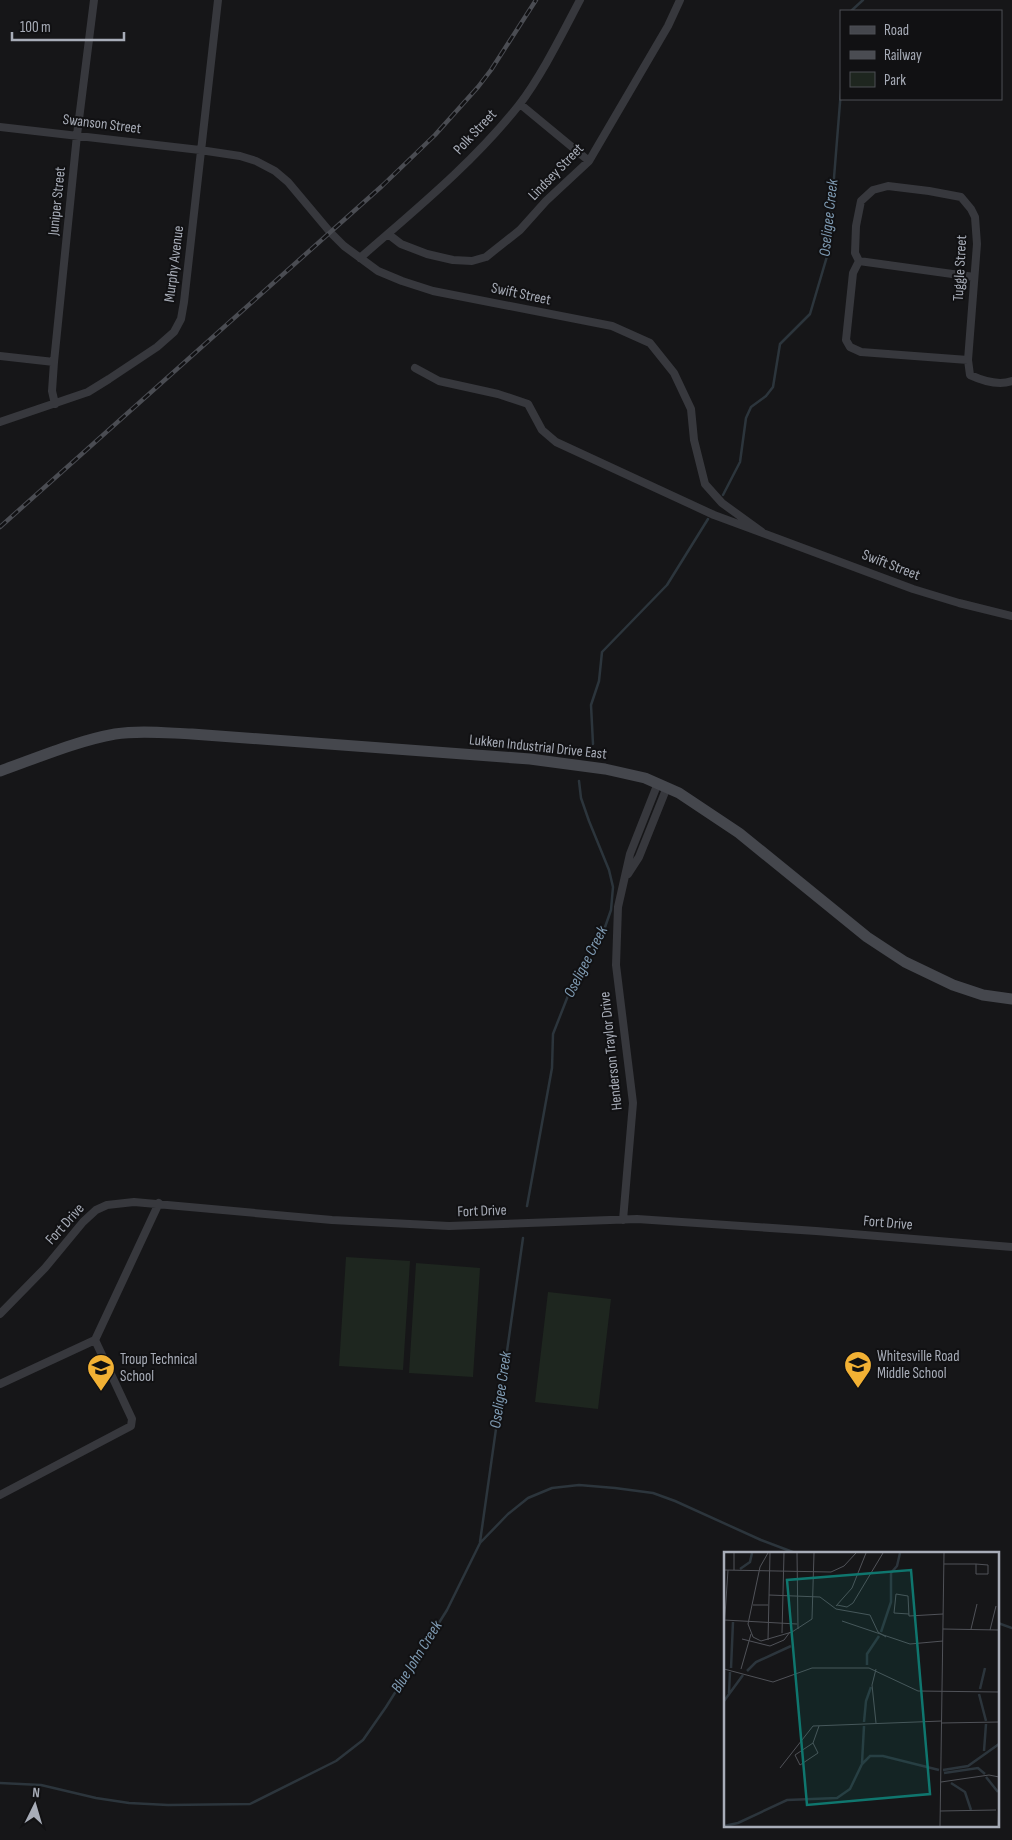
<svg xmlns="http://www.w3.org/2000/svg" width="1012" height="1840" font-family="'Sofia Sans Condensed',sans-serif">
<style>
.green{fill:#1e261f}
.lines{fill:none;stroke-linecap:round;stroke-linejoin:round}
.stream{stroke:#2c353c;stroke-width:2.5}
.minor{stroke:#37383d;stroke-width:8}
.secondary{stroke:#45474d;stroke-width:11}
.rail-casing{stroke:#4a4c52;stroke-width:4.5}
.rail{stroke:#111113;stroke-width:2.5;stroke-dasharray:8;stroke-linecap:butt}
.labels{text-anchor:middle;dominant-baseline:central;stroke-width:4;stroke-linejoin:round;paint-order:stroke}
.street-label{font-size:15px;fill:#a8adb8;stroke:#111113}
.poi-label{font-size:15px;fill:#a8adb8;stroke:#111113;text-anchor:start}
.water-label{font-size:16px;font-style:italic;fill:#7f9bb3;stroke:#111113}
.inset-river{fill:none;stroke:#2c353c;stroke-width:2.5}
.inset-road{fill:none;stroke:#505258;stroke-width:1}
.view{fill:#0f766e;fill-opacity:0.15;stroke:#0f766e;stroke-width:2.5}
.inset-edge{fill:none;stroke:#a8adb8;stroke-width:2.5}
</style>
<rect width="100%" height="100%" fill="#161618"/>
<path class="green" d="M346,1257L410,1261L403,1370L339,1366Z
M416,1263L480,1268L473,1377L409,1373Z
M548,1292L611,1299L598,1409L535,1402Z"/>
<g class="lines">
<path class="stream" d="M851,11L863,0
M723,495L740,462L746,418L751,407L766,396L773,387L780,344L810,314L828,253L841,90
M593,744L591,705L599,681L602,652L667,585L708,519
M527,1206L552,1068L553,1034L573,983L604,930L611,910L613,887L609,870L589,821L581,798L579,781
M480,1542L523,1238
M998,1623L1012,1628
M0,1783L41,1785L96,1798L129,1803L168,1805L250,1804L336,1761L363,1740L386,1707L447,1610L480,1543L508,1514L528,1498L552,1488L579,1485L615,1488L653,1493L675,1501L761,1540L798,1554"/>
<path class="minor" d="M520,104L589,161
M0,127L200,150L240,156L256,161L275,171L288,182L330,232L344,246L378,271L402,281L433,291L612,326L650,343L674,373L691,409L694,440L705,484L722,503L762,532
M388,234L401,244L427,254L453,260L472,261L486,257L520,230L546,201L589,161L668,26L680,0
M360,258C415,210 473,163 519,105C542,75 562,34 580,0
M859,261L974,277
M0,356L54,362
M968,360L861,352L850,347L846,340L853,273L859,261L855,253L856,226L861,201L873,190L888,186L929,191L961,197L971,209L975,217L977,244L968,360L970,375C983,381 998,386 1012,381
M415,368L439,381L498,394L528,404L542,430L556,442L714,515L913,589L959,603L1012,616
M55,404L52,391L54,362L77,135L94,0
M0,422L88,392L109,379L157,347L174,332L181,319L184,302L218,0
M628,874L639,857L667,787
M623,1220L633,1103L616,965L618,907L630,854L658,783
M0,1314L45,1268L83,1222L96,1210L107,1205L134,1202L332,1220L449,1226L637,1219L816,1231L1012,1247
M0,1384L95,1340L159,1203
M0,1495L131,1426L132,1419L95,1340"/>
<path class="secondary" d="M0,771C37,758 76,741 115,734C140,730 166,733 192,734L530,759L605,769L645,778L679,793L739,833L867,937L905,962L953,985L983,995L1012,999"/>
<defs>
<path id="rail" d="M0,527L382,186L435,135L478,87L491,70L536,0"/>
</defs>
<use href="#rail" class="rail-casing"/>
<use href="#rail" class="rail"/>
</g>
<defs>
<symbol id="school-pin" viewBox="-11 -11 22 30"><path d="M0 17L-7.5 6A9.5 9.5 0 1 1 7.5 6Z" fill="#f2b134" stroke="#111113"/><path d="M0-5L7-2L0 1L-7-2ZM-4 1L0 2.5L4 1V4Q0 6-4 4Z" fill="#111"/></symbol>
</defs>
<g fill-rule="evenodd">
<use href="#school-pin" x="842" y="1349" width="32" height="43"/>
<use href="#school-pin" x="85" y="1352" width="32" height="43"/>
</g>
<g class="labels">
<g class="street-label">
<text transform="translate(102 124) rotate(7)">Swanson Street</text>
<text transform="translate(475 132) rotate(-47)">Polk Street</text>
<text transform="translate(556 172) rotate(-46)">Lindsey Street</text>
<text transform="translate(57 201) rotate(-84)">Juniper Street</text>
<text transform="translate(174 264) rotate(-83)">Murphy Avenue</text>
<text transform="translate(960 268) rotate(-87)">Tuggle Street</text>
<text transform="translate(521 294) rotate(12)">Swift Street</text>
<text transform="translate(891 565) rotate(21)">Swift Street</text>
<text transform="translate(538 747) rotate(6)">Lukken Industrial Drive East</text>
<text transform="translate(611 1051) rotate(-96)">Henderson Traylor Drive</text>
<text transform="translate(482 1211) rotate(-2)">Fort Drive</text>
<text transform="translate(888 1223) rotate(5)">Fort Drive</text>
<text transform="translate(65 1224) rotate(-48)">Fort Drive</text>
</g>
<g class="poi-label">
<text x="877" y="1356">Whitesville Road<tspan x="877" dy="17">Middle School</tspan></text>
<text x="120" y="1359">Troup Technical<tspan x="120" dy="17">School</tspan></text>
</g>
<g class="water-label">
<text transform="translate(829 218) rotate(-84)">Oseligee Creek</text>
<text transform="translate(586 962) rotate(-63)">Oseligee Creek</text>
<text transform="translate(501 1390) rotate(-82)">Oseligee Creek</text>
<text transform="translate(417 1657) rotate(-58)">Blue John Creek</text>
</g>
</g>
<g transform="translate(724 1552)">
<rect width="275" height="275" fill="#161618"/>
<path class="inset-river" d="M16,17L26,10L28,1M157,80L167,50V21L173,14L176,1M143,113V102L155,84M7,116L9,70M23,119L32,110L67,94M256,137L261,116M5,141L6,120M255,142L262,169M0,149L19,123M140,170L142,149L147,135M260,199L262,172M138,211L140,174M219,218L244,214L275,192M220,221L254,216L261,222M262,225L274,240M227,231L241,240L247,258M0,274L14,271L63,248L113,246L126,237L138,212L146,204H159L215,218"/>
<path class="inset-road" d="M10,1V18M44,1L36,15L24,72L29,85L37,89L68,80L88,67L90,1M73,1L74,77M220,12H252L264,13V22H252V12M0,18L107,20L120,14L132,1M45,43L96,45L112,57L146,63L154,80L162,85M29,53H44M113,53L123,55L129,51L159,1M112,54L128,36L142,1M185,62L170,61L172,42L184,44L185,64L219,62M0,68L73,72M118,69L186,92L219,89M219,77L275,78M247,77L253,52M0,78L4,18M266,78L272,54M58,81L60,1M18,87L46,94L60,88L66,80M44,88L46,1M0,117L49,130L88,116H145L194,139L275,140M17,117L27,82M152,117L148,133L152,171M217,171L275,170M89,191L94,201L76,213L71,203L89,191L95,174M56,216L89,174L218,169M217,230L265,223L275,225M216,259L272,258M216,274L220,1M274,274L275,244"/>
<path class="view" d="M187,18L206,242L83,253L63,28Z"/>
<rect width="275" height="275" class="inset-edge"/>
</g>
<rect x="840" y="10" width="162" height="90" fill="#111113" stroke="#4d4f55"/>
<rect x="850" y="26" width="25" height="8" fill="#45474d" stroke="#4d4f55"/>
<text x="884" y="35" font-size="15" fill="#a8adb8">Road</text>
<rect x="850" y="51" width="25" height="8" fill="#4a4c52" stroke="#4d4f55"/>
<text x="884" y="60" font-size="15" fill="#a8adb8">Railway</text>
<rect x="850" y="72" width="25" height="15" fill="#1e261f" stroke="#4d4f55"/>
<text x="884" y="85" font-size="15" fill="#a8adb8">Park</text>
<g transform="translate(35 1805) rotate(5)" stroke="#111113" stroke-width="4" paint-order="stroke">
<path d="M0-4L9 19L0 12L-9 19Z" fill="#a8adb8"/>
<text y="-8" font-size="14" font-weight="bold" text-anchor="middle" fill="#a8adb8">N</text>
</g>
<path d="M12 32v8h112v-8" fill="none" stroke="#a8adb8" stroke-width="2.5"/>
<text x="20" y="32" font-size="15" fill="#a8adb8" stroke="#111113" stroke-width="4" paint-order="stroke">100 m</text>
</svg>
